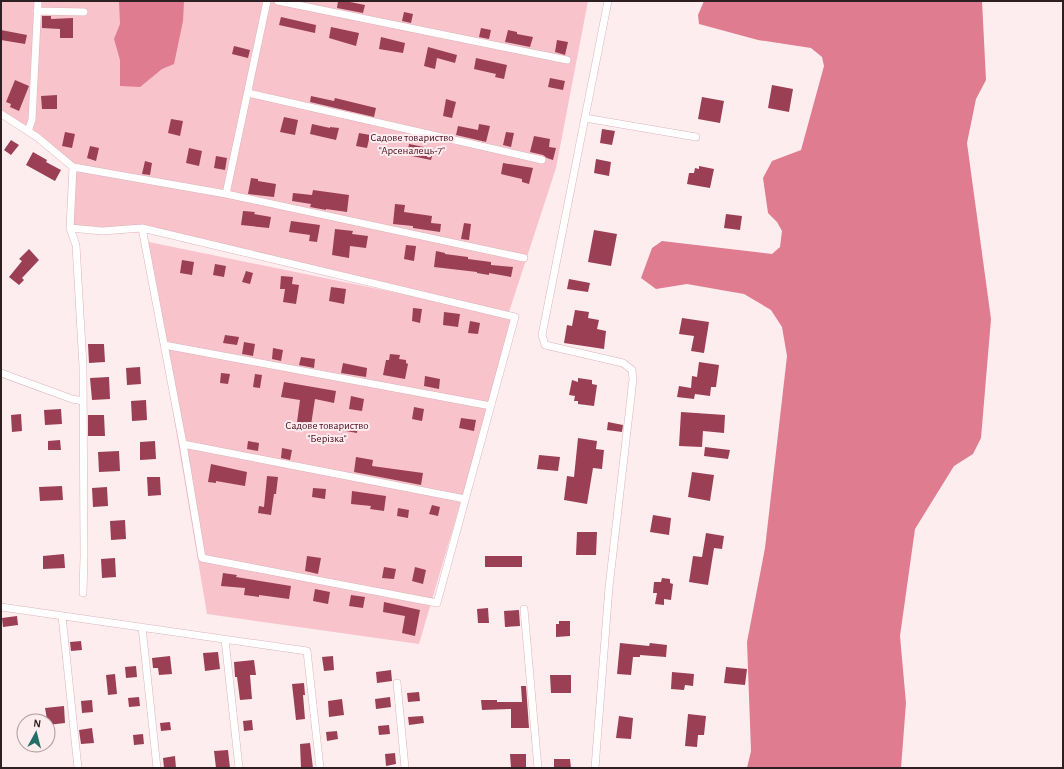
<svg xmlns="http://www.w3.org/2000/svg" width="1064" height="769" font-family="'Alegreya Sans',sans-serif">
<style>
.green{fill:#f8c3cb}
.water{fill:#e07c90}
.building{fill:#9b3f55}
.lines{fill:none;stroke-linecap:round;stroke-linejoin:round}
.street-casing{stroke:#dcb4ba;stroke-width:8}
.street{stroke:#fff;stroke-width:7}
.labels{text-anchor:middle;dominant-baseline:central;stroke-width:4;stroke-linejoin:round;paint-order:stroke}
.park-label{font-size:11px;fill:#4d0f21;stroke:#feedef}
</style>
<rect width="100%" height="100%" fill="#feedef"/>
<path class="green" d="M1,1H588L556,168L509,312L142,228H70L73,167L1,117Z
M144,241L515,317L419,644L207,614Z"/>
<path class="water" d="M119,1H184L183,21L174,64L162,69L140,87L120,86V60L114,39L120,24Z
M704,1H982L986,80L976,99L967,143L991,319L981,438L973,454L954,466L915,529L900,636L906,703L901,768H747L751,751L747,642L765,548L787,356L782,327L771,310L744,294L687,284L656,289L641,278L652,248L662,241L772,254L780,247L782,231L777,222L768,213L763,178L772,161L801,150L824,66L822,57L811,48L758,40L699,24L698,15Z"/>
<path class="building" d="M338,1H345L365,5L363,13L337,8Z
M404,12L413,14L411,23L402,21Z
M42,16H51V19L73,18V38H60V29L42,28Z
M281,17L316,25L315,33L279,25Z
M331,27L359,33L356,46L329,38Z
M481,28L491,30L489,39L479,37Z
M1,30L27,35L25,44L1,40Z
M508,30L517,32V34L533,37L530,47L505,42Z
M381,37L405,43L403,53L379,49Z
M557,40L568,42L565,55L555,52Z
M234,46L250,50L248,58L232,54Z
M428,47L457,55L455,63L437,58L435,69L424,66Z
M476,58L507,65L504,79L495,77L496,74L474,69Z
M550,78L565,81L563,90L548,87Z
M15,80L29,86L19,111L10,107L11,104L6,102Z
M772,85L793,89L789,112L768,108Z
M57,95V109H42L41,96Z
M311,96L334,101L335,98L376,108L374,117L310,102Z
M702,97L724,101L720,123L698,119Z
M446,99L456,102L452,118L443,116Z
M284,117L298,120L295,135L280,132Z
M171,119L183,121L180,136L168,133Z
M312,124L330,128V127L339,128L336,140L310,134Z
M479,124L490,126L486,142L456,135L458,126L478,130Z
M602,129L615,131L612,145L600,143Z
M65,132L75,134L72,148L62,146Z
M506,132L514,133L511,147L503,145Z
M359,133L370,135L367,148L356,146Z
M534,136L550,139L549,147L556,148L553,160L547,158L543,155L530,152Z
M11,140L19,145L11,155L4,150Z
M409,144L434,149L431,160L407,155Z
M90,146L99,148L96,161L87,158Z
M189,148L202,151L199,166L186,163Z
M33,152L47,160L46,162L61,170L55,181L26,165Z
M216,156L227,158L225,170L214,168Z
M596,159L611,162L609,176L594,173Z
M145,161L152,163L150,175L142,174Z
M503,163L533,168L529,184L522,182V179L501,174Z
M699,166L714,169L710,188L687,184L689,173H694L695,168L699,169Z
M251,178L258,179V181L276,184L274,197L248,194Z
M313,190L349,195L347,212L326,209V210L310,207L311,204L292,201L293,193L312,195Z
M395,204L405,205L404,212L432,216L431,223L441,224L440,232L413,228V226L393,224Z
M243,211L255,212L254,214L271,217L269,228L241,225Z
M726,214L742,216L740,230L724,228Z
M291,221L320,225L317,242L309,241L310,235L289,232Z
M464,223L471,224L469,240L461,239Z
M335,229L353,231L352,234L368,236L366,248L350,246L349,258L332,255Z
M594,230L617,234L611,266L588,262Z
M406,245L416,246L414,261L404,259Z
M29,249L39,260L22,278L24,280L19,285L9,277L22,261L19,259Z
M436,251L445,253V254L468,257V259L491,262V265L513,267L511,277L489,273V275L477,273V272L434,267Z
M182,260L194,262L192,275L180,273Z
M215,264L226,266L224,277L213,275Z
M246,271L253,273L250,284L242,282Z
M281,276L293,277L292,284L299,285L296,304L283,302L285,289H280Z
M569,279L590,283L588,292L567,289Z
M331,287L346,289L344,304L329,301Z
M413,308L422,309L420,323L412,321Z
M575,310L589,312L588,318L599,320L597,329L606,331L604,349L564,343L567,325L572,326Z
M444,312L460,314L458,327L443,325Z
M682,318L709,322L704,353L691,351L694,336L679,334Z
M470,321L480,323L478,334L468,333Z
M225,335L239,337L237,345L223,343Z
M244,342L255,344L253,356L242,354Z
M88,344H104L105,362L89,363Z
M273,348L283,350L281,361L272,359Z
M390,354L400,355L399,359L406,360V363L408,364L405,379L383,375L386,360H389Z
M301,357L315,359L314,368L299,365Z
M699,362L719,365L716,387H711L710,396L695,394L694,399L677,397L679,386L691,388L692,376L697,377Z
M343,363L367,368L366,377L341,373Z
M140,367L141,384L127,385L126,368Z
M221,373L230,374L228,384L220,383Z
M255,374L262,375L260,388L253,387Z
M425,376L440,379L439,389L424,386Z
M109,377L110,399L92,400L90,378Z
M578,378L592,380V384L597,385L594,406L578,404V401H574L575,396L569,395L572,380L578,382Z
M284,382L336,391L334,403L315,399L311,425L297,422L300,400L281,397Z
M351,396L364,399L362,411L349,409Z
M146,400L147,420L132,421L131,401Z
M414,407L424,409L422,421L412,419Z
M61,409L62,424L45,425L44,410Z
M681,412L725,415L724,433L703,431L702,447L679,446Z
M21,414L22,431L12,432L11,415Z
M88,415H104L105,436H88Z
M461,418L476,420L474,431L459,428Z
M608,422L623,425L622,432L607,430Z
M341,423L358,426L357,433L340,430Z
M578,438L597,441L596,449L604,450L602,469L593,468L587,504L564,500L567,476L574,477Z
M60,440L61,450H48V441Z
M155,441L156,459L140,460V442Z
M248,441L259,443L258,451L247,449Z
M705,447L730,450L728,459L704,456Z
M282,448L292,450L290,460L281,458Z
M119,451L120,471L99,472L98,452Z
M539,455L560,457L558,471L537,469Z
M356,457L373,460L372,466L423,473L421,485L354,472Z
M211,464L247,472L245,486L216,481V483L208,482Z
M692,472L714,475L710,501L688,497Z
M267,476L278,477L276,494H274L271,515L258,513L259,506L264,507Z
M147,477H160L161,495L148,496Z
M62,486L63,500L40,501L39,487Z
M107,487L108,506L93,507L92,488Z
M313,488L326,489L325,499L312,497Z
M352,491L386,496L384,511L370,509L371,506L351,504Z
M432,505L440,507L438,516L429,514Z
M398,508L409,510L408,518L397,516Z
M653,515L671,518L669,535L650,532Z
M125,520L126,539L111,540L110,521Z
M577,532H597L596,555H576Z
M706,533L724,536L722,549L714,548L708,585L689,582L693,556L702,557Z
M64,554L65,568L43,569V556Z
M307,556L321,558L318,574L305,571Z
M485,556H522V567H485Z
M115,558L116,577L102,578L101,559Z
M384,567L396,569L394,579L382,578Z
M415,567L426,570L423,584L412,581Z
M223,573L237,575L236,577L291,586L289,599L259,595V597L244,595L245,588L221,586Z
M662,578L670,579V583L673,584L671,600L664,599V605L655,604L657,593H653L654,582H661Z
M315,589L330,592L328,604L313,601Z
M351,595L365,597L363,608L349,606Z
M384,602L420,610L415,636L402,633L405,616L383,612Z
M488,608L489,623H478L477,609Z
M519,610L520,626L505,627L504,611Z
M17,616L18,625L3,627L2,618Z
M559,621H570V636L556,637V624H559Z
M81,641L82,650L71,651L70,642Z
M620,643L649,646L650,643L667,645L666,657L640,655V657H633L631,675L617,674Z
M218,652L220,669L205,671L203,653Z
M170,656L172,674L159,675L158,668H153L152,658Z
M333,656L334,670L324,671L322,657Z
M254,660L256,675H250L252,699L240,700L237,677H235L234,662Z
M136,666L137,677L126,678L125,667Z
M726,667L747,669L745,685L724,683Z
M391,670L392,681L377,683L376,672Z
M672,672L694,674L693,686L685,685L684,690L671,689Z
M115,674L117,694L108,695L106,675Z
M550,675H571V693H551Z
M304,683L305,695H303L305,719L296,720L292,684Z
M521,686H526L529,728H511V709L482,710L481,700H497V702H522Z
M419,692L420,701L408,702L407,693Z
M139,697L140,706L129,707L128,698Z
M390,697L391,707L376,709L375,699Z
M342,699L344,715L329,717L328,701Z
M92,700L93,712L82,713L81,701Z
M64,706L65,723L48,725L45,708Z
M688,714L706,716L704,735H698L697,747L685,746Z
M423,716L424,723L409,725L408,717Z
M619,716L633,718L631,739L616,738Z
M252,720L253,730L244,731L243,721Z
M170,722L171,730L161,731L160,723Z
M389,725L390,734L379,735L378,726Z
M92,728L94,743L81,744L79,730Z
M337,731L338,739L327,741L326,732Z
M143,734L144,744L134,745L133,735Z
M310,743L313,768H301L300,744Z
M228,750L230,768H216L214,751Z
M395,753L396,764L386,766L385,754Z
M510,754H526V768H511Z
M175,756L176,768H164L163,758Z
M554,759H570L571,768H554Z"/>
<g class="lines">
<defs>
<path id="street" d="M278,1L567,60
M37,11L84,12
M248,93L542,160
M1,114L37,137L73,167L226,194L524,258
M585,118L696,137
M28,131L32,120L38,1
M73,167L70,228L102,231L142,228L515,317L437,603L202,558L183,444L142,228
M226,194L267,1
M70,228L76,245L83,366L84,556L83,593
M164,345L491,406
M1,373L72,399L83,401
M183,444L465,499
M1,607L307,651L320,768
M524,609L538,768
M62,616L78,768
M142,627L157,768
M225,639L239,768
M397,683L405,768
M595,768L609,587L633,379L632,370L623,363L545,345L542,335L608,1"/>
</defs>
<use href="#street" class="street-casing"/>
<use href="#street" class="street"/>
</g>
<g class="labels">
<g class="park-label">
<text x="412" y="137">Садове товариство<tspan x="412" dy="13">"Арсеналець-7"</tspan></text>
<text x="327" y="425">Садове товариство<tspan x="327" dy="13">"Берізка"</tspan></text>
</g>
</g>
<rect width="1064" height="769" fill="none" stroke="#2e1f22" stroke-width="4"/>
<g transform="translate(36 733) rotate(7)"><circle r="19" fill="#feedef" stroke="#ab9b9d"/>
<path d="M0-3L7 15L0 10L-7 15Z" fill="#246e68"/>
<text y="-6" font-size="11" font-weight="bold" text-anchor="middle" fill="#2e1f22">N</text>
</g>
</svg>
